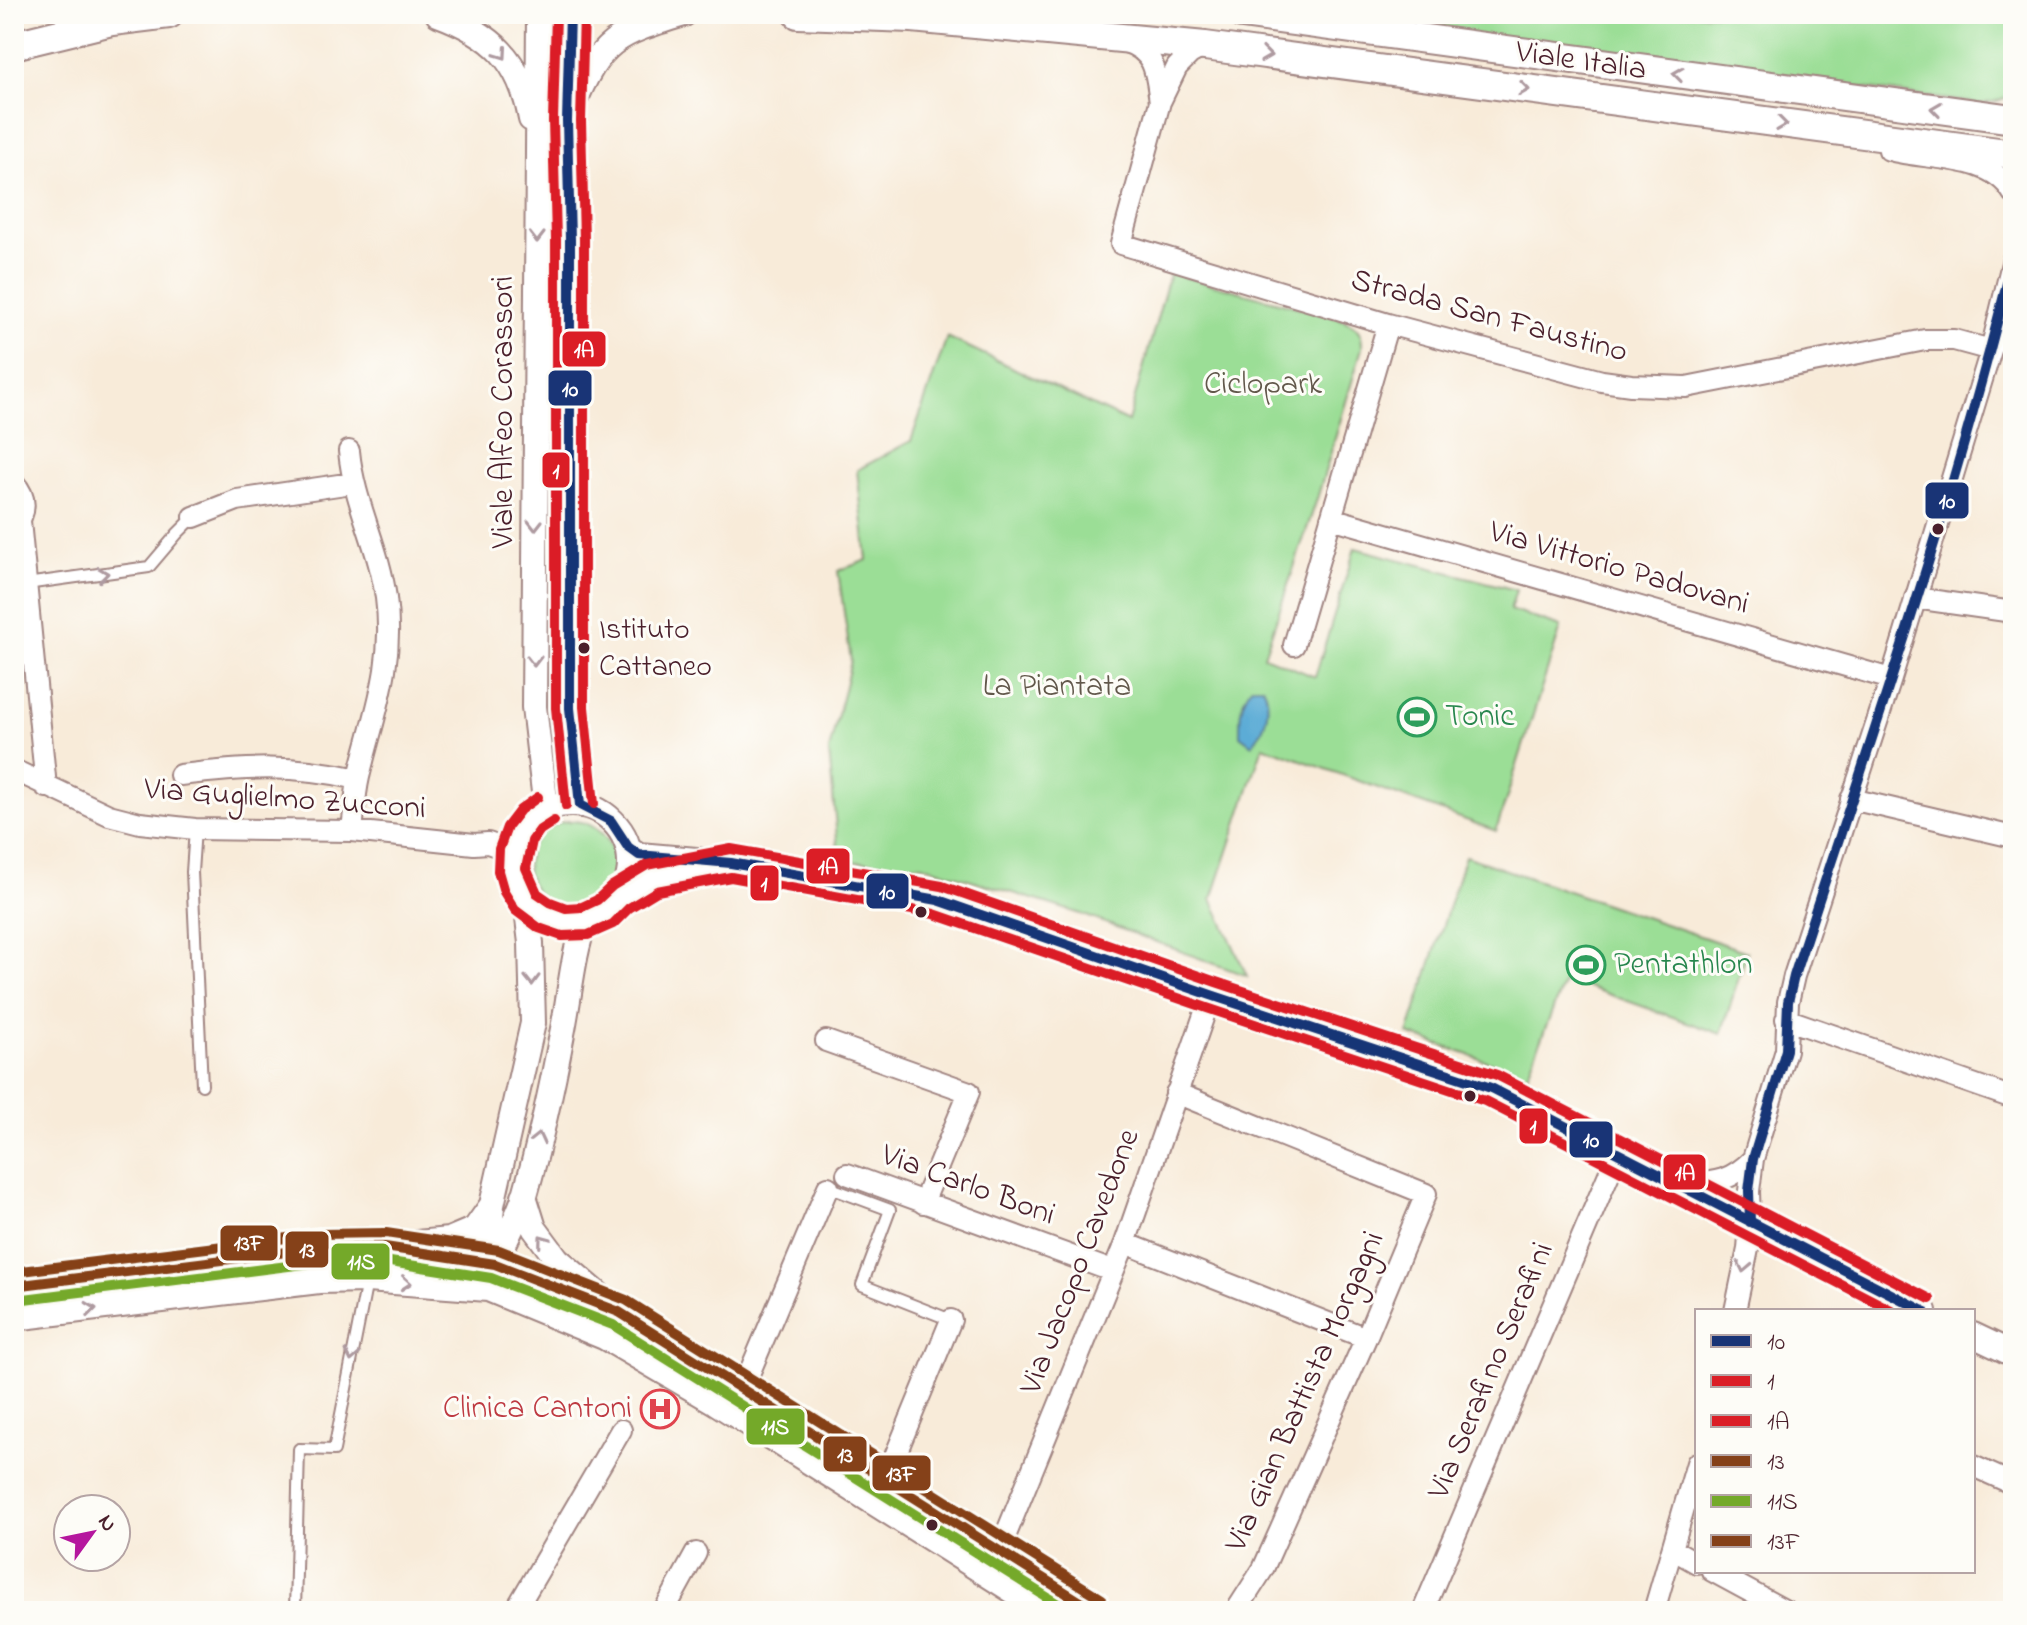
<svg xmlns="http://www.w3.org/2000/svg" width="2027" height="1625" font-family="'Indie Flower',sans-serif">
<style>
.green{fill:#9bde96;stroke:#727e60;stroke-width:2}
.water{fill:#5cacd6;stroke:#536680;stroke-width:2}
.lines{fill:none;stroke-linecap:round;stroke-linejoin:round}
.service-casing{stroke:#a18582;stroke-width:14}
.minor-casing{stroke:#a18582;stroke-width:24}
.tertiary-casing{stroke:#a18582;stroke-width:28}
.secondary-casing{stroke:#a18582;stroke-width:32}
.service{stroke:#fff;stroke-width:10}
.minor{stroke:#fff;stroke-width:20}
.tertiary{stroke:#fff;stroke-width:24}
.secondary{stroke:#fff;stroke-width:28}
.bus-1-casing{stroke:#fdfcf7;stroke-width:16}
.bus-2-casing{stroke:#fdfcf7;stroke-width:16}
.bus-3-casing{stroke:#fdfcf7;stroke-width:16}
.bus-4-casing{stroke:#fdfcf7;stroke-width:16}
.bus-5-casing{stroke:#fdfcf7;stroke-width:16}
.bus-6-casing{stroke:#fdfcf7;stroke-width:16}
.bus-1{stroke:#193476;stroke-width:10}
.bus-2{stroke:#db1e26;stroke-width:10}
.bus-3{stroke:#db1e26;stroke-width:10}
.bus-4{stroke:#854119;stroke-width:10}
.bus-5{stroke:#74a929;stroke-width:10}
.bus-6{stroke:#854119;stroke-width:10}
.oneway{stroke:#ae9aa0}
.bus-dot{fill:#4a1f2b;stroke:#fdfcf7;stroke-width:3}
.labels{text-anchor:middle;dominant-baseline:central;stroke-width:6;stroke-linejoin:round;paint-order:stroke}
.bus-label{font-size:30px;fill:#4a1f2b;stroke:#fdfcf7;text-anchor:start}
.street-label{font-size:32px;fill:#4a1f2b;stroke:#fdfcf7}
.park-label{font-size:32px;fill:#62584b;stroke:#fdfcf7}
.leisure-label{font-size:32px;fill:#27864d;stroke:#fdfcf7;text-anchor:start}
.health-label{font-size:32px;fill:#be3a42;stroke:#fdfcf7;text-anchor:end}
.line-badge{stroke:#fdfcf7;stroke-width:3}
.badge-label{font-size:22px;text-anchor:middle;font-weight:bold;fill:#fff}
</style>
<rect width="100%" height="100%" fill="#fdfcf7"/>
<filter id="ink" filterUnits="userSpaceOnUse"><feTurbulence type="fractalNoise" baseFrequency=".0125" numOctaves="2"/><feDisplacementMap in="SourceGraphic" scale="16" xChannelSelector="R" yChannelSelector="G"/><feConvolveMatrix kernelMatrix="1 2 1 2 8 2 1 2 1" color-interpolation-filters="sRGB"/></filter>
<filter id="wash" filterUnits="userSpaceOnUse"><feTurbulence type="fractalNoise" baseFrequency=".006" numOctaves="4" result="noise"/><feDisplacementMap in="SourceGraphic" scale="32" xChannelSelector="R" yChannelSelector="G"/><feGaussianBlur stdDeviation="1.8" result="paint"/><feColorMatrix in="noise" values="0 0 0 0 0 0 0 0 0 0 0 0 0 0 0 0 0 1.4 0 .05"/><feComposite in="paint" operator="in"/></filter>
<g filter="url(#wash)">
<rect width="100%" height="100%" fill="#f8ebd9"/>
<path class="green" d="M1307,14H2013V95L1997,101L1981,104Z
M1170,273L1338,318C1355,324 1363,330 1362,348L1317,499L1264,656L1315,677L1355,548L1516,590L1510,610L1561,627L1496,831L1263,746L1212,899L1247,976L1081,914L923,865L839,861L829,751L851,661L838,571L867,560L857,470L911,441L947,337L1128,422Z
M527 865a44 44 0 1 1 88 0a44 44 0 1 1-88 0Z
M1465,856L1747,952L1721,1034L1565,979L1527,1075L1408,1034Z"/>
<path class="water" d="M1252,686H1263C1273,705 1266,729 1252,745L1240,736C1240,716 1239,703 1252,686Z"/>
</g>
<g filter="url(#ink)">
<g class="lines">
<defs>
<path id="service" d="M26,584L149,567L177,534L194,517
M195,829L192,872L202,1085
M828,1187L890,1210L862,1285L951,1320
M295,1611L299,1449L334,1450L367,1281"/>
<path id="minor" d="M1126,42C1156,52 1156,73 1160,102
M1205,46L1190,54L1177,67L1160,102L1121,244L1388,324L1602,381L1631,385L1686,387L1925,340H1954L1991,350
M1889,150C1928,161 1990,153 2013,193
M349,451C354,503 379,546 386,598C395,665 374,714 359,777C355,794 354,814 352,831
M14,483C27,497 27,513 14,527
M194,517L237,500L352,483
M1331,518L1891,679
M20,521L46,787
M1915,598L2013,612
M1294,645L1388,324
M14,770L109,815L140,823L195,829L352,831L474,844L488,843L513,852
M180,775C246,767 293,764 358,779
M1851,799L2013,837
M1786,1019L2013,1098
M826,1041L969,1092L923,1203
M1176,1093L1426,1194L1366,1338L1263,1569L1236,1611
M847,1174L1112,1271
M1676,1185C1711,1182 1727,1185 1753,1159
M1125,1243L1366,1338
M1735,1311L1748,1249L1750,1222L1749,1191L1753,1159L1786,1050L1788,1002L1794,976L1891,679L1991,350L2013,259
M743,1388L828,1187
M1973,1466L2013,1484
M886,1478L951,1320
M1000,1549L1125,1243L1211,995
M1674,1550L1697,1563
M1712,1571L1786,1611
M515,1611L621,1430
M664,1611L696,1553
M1423,1611L1617,1155
M1654,1611L1697,1463"/>
<path id="tertiary" d="M438,14C492,34 520,59 531,119
M539,14L534,707L546,809
M570,14L567,121L570,240V708L580,805
M572,108C600,40 616,34 684,14
M512 863a59 59 0 1 1 118 0a59 59 0 1 1-118 0Z
M628,848L639,855L731,863L938,900L1211,995L1491,1088L1617,1155L1924,1311
M620,897L652,878L701,869
M524,1196L534,1228L557,1259L605,1300
M417,1243L449,1240L475,1229L492,1205
M495,1264L490,1231L492,1205L533,1023L531,943L526,902
M491,1279C498,1250 516,1224 525,1195C540,1142 552,1087 562,1034C570,996 572,957 585,921
M14,1286L319,1248L385,1247L495,1264L619,1312L1095,1611
M14,1318L319,1281L367,1280L488,1289L604,1337L715,1402L1045,1611
M1973,1335L2013,1354"/>
<path id="secondary" d="M798,14L912,18L1205,46L2013,154
M1242,14L2013,119
M14,45L112,21L169,14"/>
</defs>
<use href="#service" class="service-casing"/>
<use href="#minor" class="minor-casing"/>
<use href="#tertiary" class="tertiary-casing"/>
<use href="#secondary" class="secondary-casing"/>
<use href="#service" class="service"/>
<use href="#minor" class="minor"/>
<use href="#tertiary" class="tertiary"/>
<use href="#secondary" class="secondary"/>
<defs>
<path id="bus-1" d="M570,14L567,121L570,240V708L580,805L611,821L628,847L639,855L731,863L938,900L1211,995L1491,1088L1924,1311
M1750,1222L1749,1191L1753,1159L1786,1050L1788,1002L1794,976C1871,739 1954,502 2013,259"/>
<path id="bus-2" d="M556,14L553,121L556,240V708L566,806
M538,797L520,810L507,827L499,849L498,871L504,892L515,910L539,928L562,936L588,935L613,924L629,908L657,891L731,877L934,914L1207,1008L1485,1101L1893,1311"/>
<path id="bus-3" d="M584,14L581,121L584,240V707L594,804
M554,821L540,830L532,841L526,868L537,893L550,902L566,908L582,907L597,900L612,886L647,865L731,849L942,886L1216,982L1497,1075L1930,1299"/>
<path id="bus-4" d="M14,1286L319,1248L385,1247L495,1264L619,1312L1095,1611"/>
<path id="bus-5" d="M16,1300L320,1262L384,1261L491,1278L613,1325L1069,1611"/>
<path id="bus-6" d="M14,1272L319,1234L386,1233L499,1250L626,1300L1102,1599"/>
</defs>
<use href="#bus-1" class="bus-1-casing"/>
<use href="#bus-2" class="bus-2-casing"/>
<use href="#bus-3" class="bus-3-casing"/>
<use href="#bus-4" class="bus-4-casing"/>
<use href="#bus-5" class="bus-5-casing"/>
<use href="#bus-6" class="bus-6-casing"/>
<use href="#bus-1" class="bus-1"/>
<use href="#bus-2" class="bus-2"/>
<use href="#bus-3" class="bus-3"/>
<use href="#bus-4" class="bus-4"/>
<use href="#bus-5" class="bus-5"/>
<use href="#bus-6" class="bus-6"/>
</g>
<defs><path id="oneway-chevron" d="M-2-3.5L2.5 0L-2 3.5" fill="none" stroke-width="1.6" stroke-linecap="round" stroke-linejoin="round" transform="scale(2)"/></defs>
<g class="oneway">
<use href="#oneway-chevron" transform="translate(502 54) rotate(55)"/>
<use href="#oneway-chevron" transform="translate(1266 55) rotate(8)"/>
<use href="#oneway-chevron" transform="translate(1678 74) rotate(-172)"/>
<use href="#oneway-chevron" transform="translate(1524 89) rotate(8)"/>
<use href="#oneway-chevron" transform="translate(1936 109) rotate(-172)"/>
<use href="#oneway-chevron" transform="translate(1782 124) rotate(8)"/>
<use href="#oneway-chevron" transform="translate(537 237) rotate(90)"/>
<use href="#oneway-chevron" transform="translate(535 525) rotate(90)"/>
<use href="#oneway-chevron" transform="translate(103 574) rotate(-8)"/>
<use href="#oneway-chevron" transform="translate(534 661) rotate(90)"/>
<use href="#oneway-chevron" transform="translate(532 980) rotate(89)"/>
<use href="#oneway-chevron" transform="translate(538 1138) rotate(-77)"/>
<use href="#oneway-chevron" transform="translate(543 1240) rotate(-126)"/>
<use href="#oneway-chevron" transform="translate(1744 1267) rotate(102)"/>
<use href="#oneway-chevron" transform="translate(406 1283) rotate(5)"/>
<use href="#oneway-chevron" transform="translate(91 1309) rotate(-7)"/>
<use href="#oneway-chevron" transform="translate(352 1356) rotate(101)"/>
</g>
</g>
<defs>
<symbol id="stadium-ring" viewBox="-11 -11 22 22"><circle r="9.5" fill="#fdfcf7" stroke="#2e9e5b" stroke-width="1.5"/><path d="M0-5a6.5 5 0 1 0 0 10a6.5 5 0 1 0 0-10ZM-3.5-1.8h7v3.6h-7Z" fill="#2e9e5b"/></symbol>
<symbol id="hospital-ring" viewBox="-11 -11 22 22"><circle r="9.5" fill="#fdfcf7" stroke="#e0444e" stroke-width="1.5"/><path d="M-5-5h3v3.5h4V-5h3V5h-3V1.5h-4V5h-3Z" fill="#e0444e"/></symbol>
</defs>
<g fill-rule="evenodd">
<use href="#stadium-ring" x="1395" y="695" width="44" height="44"/>
<use href="#stadium-ring" x="1564" y="943" width="44" height="44"/>
<use href="#hospital-ring" x="638" y="1387" width="44" height="44"/>
</g>
<g class="bus-dot">
<circle cx="1938" cy="529" r="7"/>
<circle cx="584" cy="648" r="7"/>
<circle cx="921" cy="912" r="7"/>
<circle cx="1470" cy="1096" r="7"/>
<circle cx="932" cy="1525" r="7"/>
</g>
<g class="labels">
<g class="bus-label">
<text x="599" y="631">Istituto<tspan x="599" dy="37">Cattaneo</tspan></text>
</g>
<g class="street-label">
<text transform="translate(1581 62) rotate(8)">Viale Italia</text>
<text transform="translate(1489 317) rotate(15)">Strada San Faustino</text>
<text transform="translate(504 412) rotate(-90)">Viale Alfeo Corassori</text>
<text transform="translate(1619 569) rotate(16)">Via Vittorio Padovani</text>
<text transform="translate(285 800) rotate(4)">Via Guglielmo Zucconi</text>
<text transform="translate(968 1186) rotate(20)">Via Carlo Boni</text>
<text transform="translate(1081 1262) rotate(-69)">Via Jacopo Cavedone</text>
<text transform="translate(1492 1371) rotate(-67)">Via Serafino Serafini</text>
<text transform="translate(1306 1392) rotate(-66)">Via Gian Battista Morgagni</text>
</g>
<g class="park-label">
<text x="1263" y="385">Ciclopark</text>
<text x="1057" y="687">La Piantata</text>
</g>
<g class="leisure-label">
<text x="1445" y="717">Tonic</text>
<text x="1614" y="965">Pentathlon</text>
</g>
<g class="health-label">
<text x="632" y="1409">Clinica Cantoni</text>
</g>
</g>
<g class="line-badge">
<rect x="561" y="330" width="46" height="38" rx="8" fill="#db1e26"/>
<rect x="547" y="369" width="46" height="38" rx="8" fill="#193476"/>
<rect x="541" y="451" width="30" height="38" rx="8" fill="#db1e26"/>
<rect x="1924" y="481" width="46" height="39" rx="8" fill="#193476"/>
<rect x="805" y="847" width="46" height="38" rx="8" fill="#db1e26"/>
<rect x="749" y="864" width="31" height="38" rx="8" fill="#db1e26"/>
<rect x="865" y="872" width="45" height="38" rx="8" fill="#193476"/>
<rect x="1518" y="1107" width="31" height="38" rx="8" fill="#db1e26"/>
<rect x="1568" y="1120" width="46" height="39" rx="8" fill="#193476"/>
<rect x="1662" y="1153" width="45" height="38" rx="8" fill="#db1e26"/>
<rect x="219" y="1224" width="60" height="38" rx="8" fill="#854119"/>
<rect x="284" y="1230" width="46" height="39" rx="8" fill="#854119"/>
<rect x="330" y="1242" width="61" height="39" rx="8" fill="#74a929"/>
<rect x="745" y="1407" width="61" height="39" rx="8" fill="#74a929"/>
<rect x="822" y="1435" width="46" height="38" rx="8" fill="#854119"/>
<rect x="871" y="1454" width="61" height="38" rx="8" fill="#854119"/>
</g>
<g class="badge-label">
<text x="584" y="357">1A</text>
<text x="570" y="396">10</text>
<text x="556" y="478">1</text>
<text x="1947" y="508">10</text>
<text x="828" y="874">1A</text>
<text x="764" y="891">1</text>
<text x="887" y="899">10</text>
<text x="1533" y="1134">1</text>
<text x="1591" y="1147">10</text>
<text x="1685" y="1180">1A</text>
<text x="249" y="1250">13F</text>
<text x="307" y="1257">13</text>
<text x="361" y="1269">11S</text>
<text x="775" y="1434">11S</text>
<text x="845" y="1462">13</text>
<text x="901" y="1481">13F</text>
</g>
<rect width="2027" height="1625" fill="none" stroke="#fdfcf7" stroke-width="48"/>
<rect x="1695" y="1309" width="280" height="264" fill="#fdfcf7" stroke="#b5a4a5" stroke-width="2"/>
<rect x="1711" y="1335" width="40" height="12" fill="#193476" stroke="#b5a4a5" stroke-width="2"/>
<text x="1767" y="1349" font-size="24" fill="#4a1f2b">10</text>
<rect x="1711" y="1375" width="40" height="12" fill="#db1e26" stroke="#b5a4a5" stroke-width="2"/>
<text x="1767" y="1389" font-size="24" fill="#4a1f2b">1</text>
<rect x="1711" y="1415" width="40" height="12" fill="#db1e26" stroke="#b5a4a5" stroke-width="2"/>
<text x="1767" y="1429" font-size="24" fill="#4a1f2b">1A</text>
<rect x="1711" y="1455" width="40" height="12" fill="#854119" stroke="#b5a4a5" stroke-width="2"/>
<text x="1767" y="1469" font-size="24" fill="#4a1f2b">13</text>
<rect x="1711" y="1495" width="40" height="12" fill="#74a929" stroke="#b5a4a5" stroke-width="2"/>
<text x="1767" y="1509" font-size="24" fill="#4a1f2b">11S</text>
<rect x="1711" y="1535" width="40" height="12" fill="#854119" stroke="#b5a4a5" stroke-width="2"/>
<text x="1767" y="1549" font-size="24" fill="#4a1f2b">13F</text>
<g transform="translate(92 1533) rotate(57)"><circle r="38" fill="#fdfcf7" stroke="#b5a4a5" stroke-width="2"/>
<path d="M0-6L14 30L0 20L-14 30Z" fill="#b5179e"/>
<text y="-12" font-size="22" font-weight="bold" text-anchor="middle" fill="#4a1f2b">N</text>
</g>
</svg>
